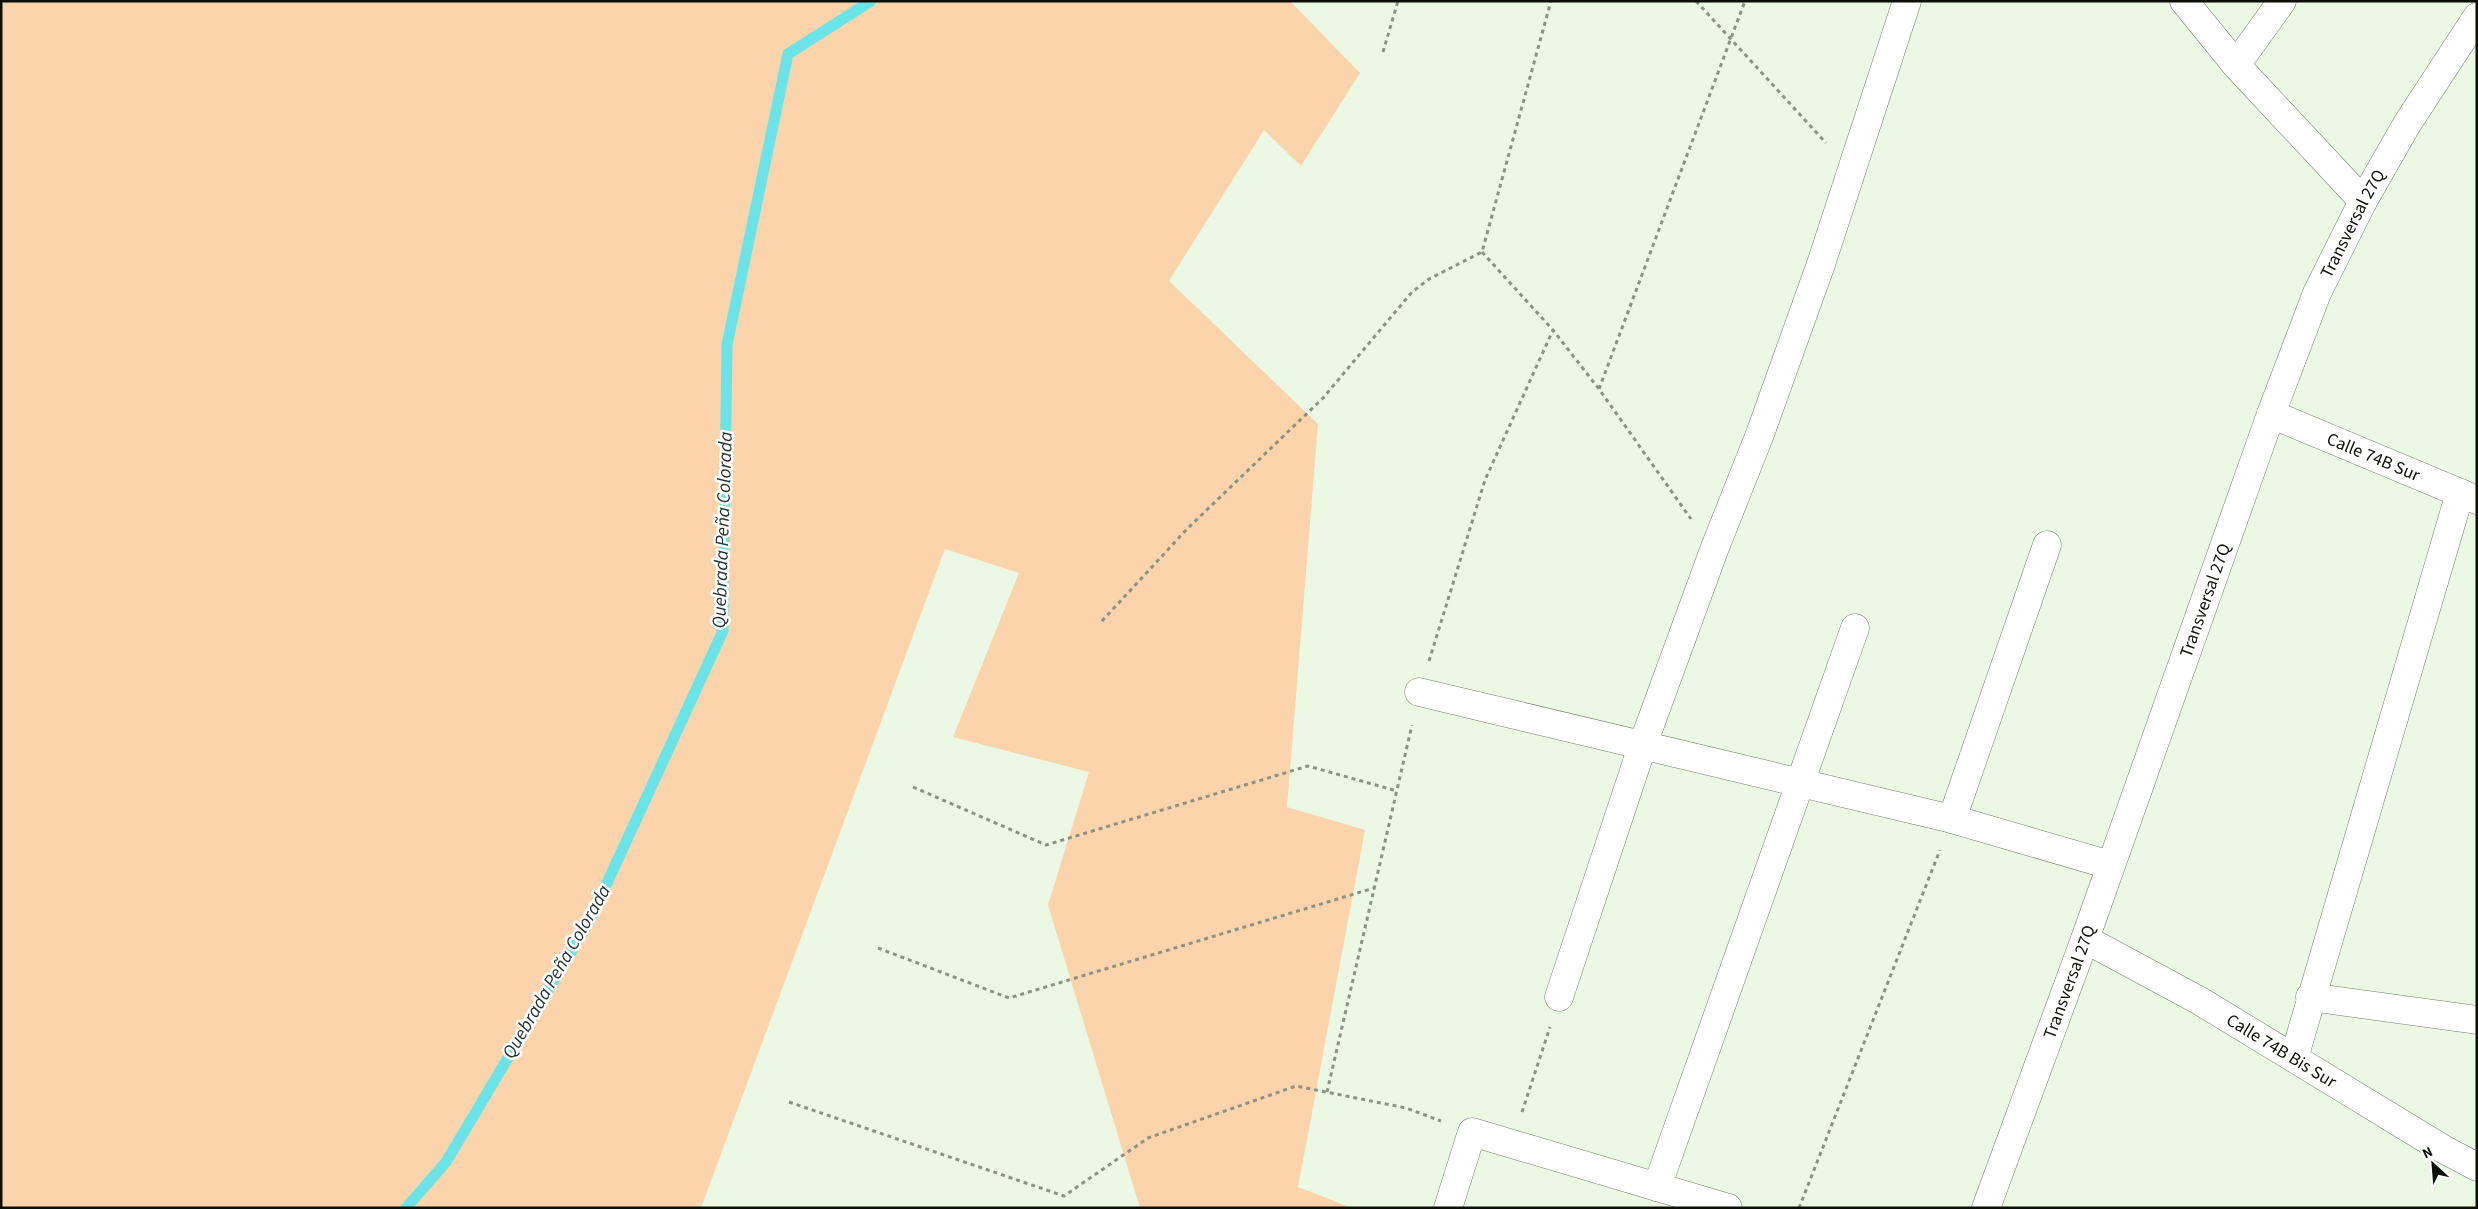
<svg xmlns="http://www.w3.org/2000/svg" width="2478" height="1209" font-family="'Source Sans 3',sans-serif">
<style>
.green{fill:#fbd4ab}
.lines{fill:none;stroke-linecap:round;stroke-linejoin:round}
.stream{stroke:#69e4e8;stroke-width:11}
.minor-casing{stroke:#717d6a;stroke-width:29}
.tertiary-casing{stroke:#717d6a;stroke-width:29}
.path{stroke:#8a9384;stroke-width:3;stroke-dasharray:4 4;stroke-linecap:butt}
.minor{stroke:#fff;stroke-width:28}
.tertiary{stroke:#fff;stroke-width:28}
.labels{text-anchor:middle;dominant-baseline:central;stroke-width:5;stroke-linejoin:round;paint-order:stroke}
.street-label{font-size:18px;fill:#0b0f08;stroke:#fff}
.water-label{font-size:19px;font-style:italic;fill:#1b3132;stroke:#fff}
</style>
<rect width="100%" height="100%" fill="#ebf8e3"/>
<path class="green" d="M1,1H1290L1360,73L1301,166L1264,130L1169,281L1318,424L1287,807L1365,830L1298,1187L1352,1208H1140L1048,905L1089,772L953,737L1019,573L945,549L701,1208H1Z"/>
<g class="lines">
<path class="stream" d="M406,1208L446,1162L590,920L723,631L727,345L788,54L871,1"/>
<defs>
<g id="minor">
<path d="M2184,1L2236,65L2363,201"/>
<path d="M2236,65L2282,1"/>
<path id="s1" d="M2271,414L2477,500"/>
<path d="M1419,692L1952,819L2110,865"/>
<path d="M1952,819L2047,545"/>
<path id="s2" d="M2085,939L2200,1001L2443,1149L2477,1167"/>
<path d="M1559,997L1643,744L1714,550L1760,434L1821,264L1907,1"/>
<path d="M2310,997L2477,1020"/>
<path d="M2294,1058L2460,493"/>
<path d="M1657,1187L1855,628"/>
<path d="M1448,1208L1472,1132L1728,1208"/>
</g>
<g id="tertiary">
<path id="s3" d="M1986,1208L2085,939L2271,414L2317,293L2363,201L2407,124L2477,17"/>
</g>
</defs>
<use href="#minor" class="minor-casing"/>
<use href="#tertiary" class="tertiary-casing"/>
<path class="path" d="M1696,1L1826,143
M1383,52L1398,1
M1482,252L1553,330L1599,389L1691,519
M1599,389L1745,1
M1102,621L1187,529L1323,398L1412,292L1429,279L1482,252L1551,1
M1429,661L1485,480L1553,330
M913,787L1046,845L1308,766L1397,791
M878,948L1009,998L1374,888
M1327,1092L1412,725
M789,1102L1064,1196L1148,1138L1296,1086L1406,1108L1441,1121
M1522,1112L1550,1027
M1799,1208L1940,850"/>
<use href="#minor" class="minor"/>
<use href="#tertiary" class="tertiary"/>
</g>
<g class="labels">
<g class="street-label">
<text stroke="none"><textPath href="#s3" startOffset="1051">Transversal 27Q</textPath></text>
<text stroke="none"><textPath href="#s1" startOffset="111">Calle 74B Sur</textPath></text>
<text stroke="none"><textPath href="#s3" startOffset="646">Transversal 27Q</textPath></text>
<text stroke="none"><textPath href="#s3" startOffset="241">Transversal 27Q</textPath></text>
<text stroke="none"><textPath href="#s2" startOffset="226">Calle 74B Bis Sur</textPath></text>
</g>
<g class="water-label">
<text transform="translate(723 530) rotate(-88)">Quebrada Peña Colorada</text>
<text transform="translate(557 972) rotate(-60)">Quebrada Peña Colorada</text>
</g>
</g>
<rect width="2478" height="1209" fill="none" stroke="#0b0f08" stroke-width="5"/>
<g transform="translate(2433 1164) rotate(334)" stroke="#ffffff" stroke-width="4" paint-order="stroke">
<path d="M0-4L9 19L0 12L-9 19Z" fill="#0b0f08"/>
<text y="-8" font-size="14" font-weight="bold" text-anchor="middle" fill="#0b0f08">N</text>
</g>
</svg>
